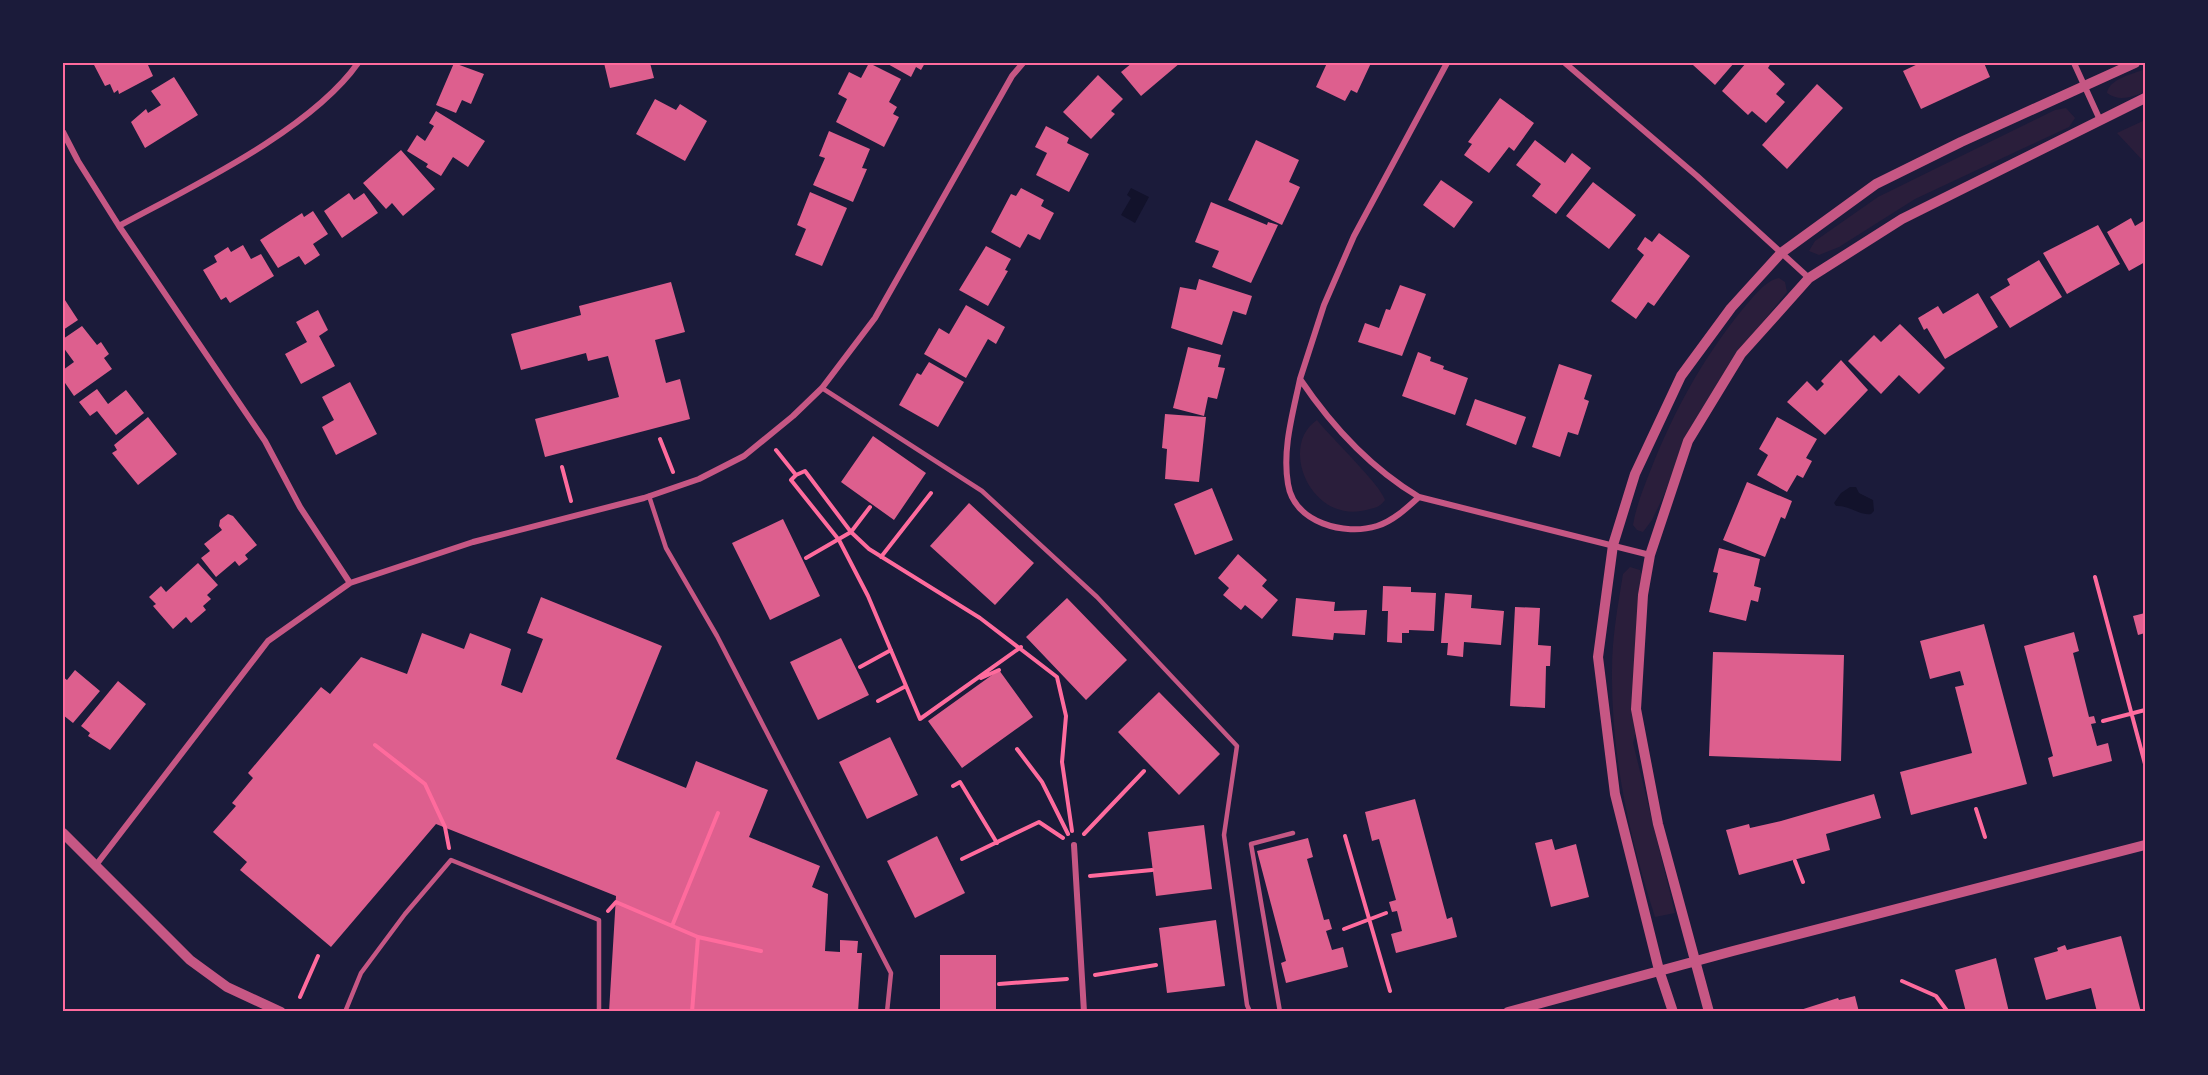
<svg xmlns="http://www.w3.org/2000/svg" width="2208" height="1075" font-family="'Public Sans',sans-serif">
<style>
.green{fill:#2a1e3b}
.water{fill:#12122b}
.building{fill:#dd5f8e}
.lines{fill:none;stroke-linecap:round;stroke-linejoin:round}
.path{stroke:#ff6b9d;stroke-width:4}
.service{stroke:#c65784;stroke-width:4.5}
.minor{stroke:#c65784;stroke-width:6}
.tertiary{stroke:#c65784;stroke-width:10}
.neatline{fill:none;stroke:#ff6b9d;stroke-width:2}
</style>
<rect width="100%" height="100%" fill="#1b1b3a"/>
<path class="green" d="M2145,69V92C2132,97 2119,102 2107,93C2109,79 2133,74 2145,69Z
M2066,108L2075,118L2069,127L1915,199L1839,247L1819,255L1809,251L1815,241L1878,197L2055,110Z
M2145,120V163L2117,133Z
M1779,278L1785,282L1787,292L1753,334L1681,452L1664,495L1652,520L1643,532L1637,530L1633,525C1636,506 1644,487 1651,469C1674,411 1703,358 1742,310C1752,299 1764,281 1779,278Z
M1317,420C1331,438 1380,484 1385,500C1380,507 1375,508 1366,510C1311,524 1278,446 1317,420Z
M1630,567L1640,570L1642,575L1637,728L1633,743L1675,913L1655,917C1629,836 1611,755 1612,670C1612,637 1618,605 1623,574Z"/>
<path class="water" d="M1131,188L1149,197L1135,223L1121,215L1131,198L1127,195Z
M1850,487H1856L1859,493L1873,500L1874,511L1871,514C1860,516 1849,505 1836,506L1834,503L1841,493Z"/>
<path class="building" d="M93,63H152L148,65L153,76L119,94L118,90L114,93L110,84L105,86Z
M454,63L484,74L471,104L462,100L456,113L436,105Z
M604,63H650L654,78L610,88Z
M869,63L901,79L889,102L897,107L893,114L899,117L884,147L836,122L847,99L838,94L849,72L861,78Z
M886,63H925L921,70L916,67L911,77Z
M1132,63H1180L1141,96L1121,72Z
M1327,63H1371L1357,93L1351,90L1345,101L1316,87Z
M1694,63H1734L1715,85L1693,65Z
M1746,63H1771L1768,68L1785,84L1776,94L1785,102L1766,123L1752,111L1748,115L1722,91Z
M1920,63H1984L1990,77L1921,109L1903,71Z
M1098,75L1123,99L1111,111L1115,114L1091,139L1063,112Z
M174,77L198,115L145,148L131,122L146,109L148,113L161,105L151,91Z
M1817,84L1843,108L1787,169L1762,145Z
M1500,98L1534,123L1514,151L1509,147L1489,173L1464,155L1472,144L1468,142Z
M655,99L676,110L680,104L707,121L685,161L636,134Z
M436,111L485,141L468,167L453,157L441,176L426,167L428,164L407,151L417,135L425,141L434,126L429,123Z
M1046,126L1069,138L1067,143L1089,154L1069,192L1036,175L1047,153L1035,147Z
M829,131L870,149L862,168L867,169L853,202L813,185L825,158L819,156Z
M1256,140L1299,160L1289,182L1300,187L1282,225L1228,200Z
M1535,140L1565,163L1572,153L1591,168L1556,214L1532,196L1541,184L1516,165Z
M401,150L435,189L403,216L392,203L386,209L363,183Z
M1441,180L1473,202L1454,228L1423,205Z
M1593,182L1636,215L1609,249L1566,216Z
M1021,188L1044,200L1041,206L1054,213L1040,240L1028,234L1020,248L991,232L1011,194L1016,196Z
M810,192L847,208L822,266L795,255L806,229L797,225Z
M349,193L354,200L364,193L378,213L342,238L324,211Z
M1211,202L1267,225L1268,222L1278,225L1251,283L1212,267L1219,251L1195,242Z
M313,211L328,234L313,244L320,255L305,265L299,256L278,268L260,240L302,213L304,217Z
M2131,218L2135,226L2145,220V262L2129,271L2107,232Z
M2098,225L2120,264L2067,294L2043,253Z
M1659,233L1690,256L1654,306L1648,302L1636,319L1611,301L1644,255L1637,249L1645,237L1652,242Z
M243,245L251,259L261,254L274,276L230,303L226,297L221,300L203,270L217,262L214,256L228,247L231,252Z
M986,246L1011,259L1005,270L1008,271L988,306L959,290Z
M2039,260L2062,297L2010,328L1990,297L2010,285L2007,279Z
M1199,279L1252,296L1246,315L1233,311L1222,345L1171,328L1180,287L1196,290Z
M671,282L685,332L655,340L666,383L680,379L690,419L545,457L535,419L619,397L608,356L588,361L586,353L521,370L511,334L581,315L579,306Z
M1400,285L1426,294L1402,356L1358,342L1365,323L1379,328L1386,309L1390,310Z
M1978,293L1998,327L1945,359L1927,328L1924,330L1918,318L1938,306L1943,314Z
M63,297L78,320L63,330Z
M966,305L1005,327L996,344L988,339L966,378L924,354L939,328L949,334Z
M318,310L328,330L319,336L335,366L301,384L285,354L307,342L296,322Z
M1900,324L1945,368L1919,394L1899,375L1881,394L1848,361L1874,335L1881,342Z
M82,326L97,345L101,342L109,354L104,358L112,369L74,396L63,380V370L74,362L63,347V339Z
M1188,347L1221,355L1218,367L1225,368L1217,399L1208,397L1204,416L1173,408Z
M1418,352L1431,357L1430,361L1444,366L1443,369L1468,378L1455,415L1402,396Z
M1841,360L1868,390L1825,435L1787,402L1807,381L1817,391L1824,384L1821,381Z
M929,362L964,382L938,427L899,405L917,373L921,375Z
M1559,364L1592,375L1584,399L1589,401L1578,435L1568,432L1560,457L1532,447Z
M350,382L377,434L336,455L322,427L334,420L322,397Z
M97,389L108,404L126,390L144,413L116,435L97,411L90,416L79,402Z
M1475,399L1526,417L1516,445L1466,425Z
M1165,414L1206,417L1199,482L1165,479L1167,449L1162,448Z
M148,417L177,454L138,485L112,453L117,450L114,445Z
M1777,417L1817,439L1806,458L1812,461L1803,478L1797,475L1787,492L1757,475L1768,455L1759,449Z
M873,436L926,473L894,520L841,482Z
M1747,482L1792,501L1785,519L1781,517L1765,557L1723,540Z
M1212,488L1233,540L1195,555L1174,504Z
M969,503L1034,563L995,605L930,546Z
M228,514L233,516L257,545L245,555L248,559L239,566L235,561L216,577L201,558L210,551L204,544L222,530L219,526L220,520Z
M783,519L820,596L770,620L732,543Z
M1719,548L1760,559L1754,586L1761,588L1758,602L1751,600L1746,621L1709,612L1718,573L1713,572Z
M1238,554L1267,580L1262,586L1278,600L1262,619L1245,605L1241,610L1223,595L1229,588L1218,578Z
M198,563L218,585L207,595L211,599L203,606L206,610L191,623L186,617L173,629L153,606L156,604L149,597L161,586L166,592Z
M1383,586L1411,587V592L1436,593L1434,631L1409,630V633H1402V643L1387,642L1388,611H1382Z
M1445,593L1472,595L1471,608L1504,611L1501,645L1464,642L1463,657L1447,655L1448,643H1441Z
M541,597L662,646L616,759L686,788L696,761L768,790L749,837L820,866L812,887L828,894L825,951L840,952V940L858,941L857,953H862L858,1012H609L616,896L436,824L331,947L240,870L247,862L213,832L236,806L232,803L253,778L248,773L321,687L330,694L361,657L407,674L422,633L464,649L470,633L511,649L501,685L522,693L543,639L527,633Z
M1067,598L1127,660L1086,700L1026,637Z
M1296,598L1335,602L1334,611L1367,610L1365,635L1334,633L1333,640L1292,636Z
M1515,607L1540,608L1538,645L1551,646L1550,666H1546L1545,708L1510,706Z
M2145,613V633L2138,635L2133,616Z
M1984,624L2027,784L1911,815L1900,772L1972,753L1955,687L1964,685L1960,671L1930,679L1920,641Z
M2074,632L2079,651L2073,653L2089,717L2094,716L2096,723L2091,724L2097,746L2108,743L2112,761L2053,777L2048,758L2053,756L2024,646Z
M841,638L869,695L818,720L790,662Z
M1713,652L1844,655L1841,761L1709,756Z
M75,670L100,691L73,723L63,715V677L67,680Z
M999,670L1033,717L962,768L928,721Z
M118,681L146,704L110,750L88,736L90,733L81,726Z
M1159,692L1220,754L1179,795L1118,732Z
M890,737L918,795L867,819L839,762Z
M1874,794L1881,818L1826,834L1830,850L1739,875L1726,830L1749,824L1750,828L1781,821Z
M1415,799L1447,919L1452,917L1457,937L1396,953L1391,934L1402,931L1397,911L1392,912L1389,902L1396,900L1379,839L1372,841L1365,812Z
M1204,825L1212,889L1156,896L1148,832Z
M937,836L965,893L915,918L887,861Z
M1308,838L1313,857L1307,859L1324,920L1329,919L1332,929L1326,931L1332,950L1343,947L1348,967L1286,983L1281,963L1286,961L1257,851Z
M1552,839L1555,850L1576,844L1589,897L1551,907L1535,843Z
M1216,920L1225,986L1167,993L1159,928Z
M2121,936L2141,1012H2097L2091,988L2046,1000L2034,958L2058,951L2057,948L2065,945L2067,950Z
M940,955H996V1012H940Z
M1996,958L2009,1012H1966L1955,970Z
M1855,996L1859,1012H1794L1838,998L1839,1000Z"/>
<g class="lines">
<path class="path" d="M660,439L673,472
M776,450L796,475L805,471L851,532L869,549L980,618L1057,677L1066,716L1062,762L1072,831
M562,467L571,501
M796,475L791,480L839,540L868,596L920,719L1021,647
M881,557L931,493
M806,558L851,532L870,507
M2095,577L2145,764
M860,667L891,650
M981,678L999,670
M878,701L906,686
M2103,721L2145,710
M375,745L425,784L445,827L449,848
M1017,749L1042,782L1068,834
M953,786L960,782L997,843
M1976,809L1985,837
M1084,834L1144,771
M1345,836L1390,991
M962,859L1039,822L1063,838
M1795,861L1803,882
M1090,876L1152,870
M608,911L616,902L698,937L692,1012
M672,926L718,813
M1344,929L1386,913
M698,937L761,951
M1095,975L1156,965
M1902,981L1936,996L1948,1012
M999,984L1067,979
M300,997L318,956"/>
<path class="service" d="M822,388L982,491L1097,597L1237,746L1224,835L1247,1005L1250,1012
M649,496L666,548L717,636L891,973L887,1012
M345,1012L361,973L405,914L451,860L599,920V1012
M1280,1012L1251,844L1293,833"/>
<path class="minor" d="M1447,63L1354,236L1324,305L1300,379C1331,425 1372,469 1419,497L1650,555
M1565,63L1697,176L1809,278
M2074,63L2100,120
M63,132L78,161L119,226L265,441L300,507L350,583
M119,226C191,187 311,130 358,63
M1300,379C1293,413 1282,449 1288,484C1294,523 1345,536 1377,526C1393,521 1407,508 1419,497
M1074,845L1084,1012
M96,865L268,641L350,583L473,542L644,498L699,479L744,456L793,416L822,388L875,318L1012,76L1023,63"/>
<path class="tertiary" d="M63,833L190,960L227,987L281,1012
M1508,1012L1733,951L2145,845
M1673,1012L1659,970L1615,794L1598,657L1613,545L1635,474L1681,376L1731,308L1781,253L1876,184L1961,142L2135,63
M1709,1012L1658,824L1636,709L1643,595L1650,555L1688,441L1741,354L1809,278L1902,219L2145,98"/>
</g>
<rect width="2208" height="1075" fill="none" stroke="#1b1b3a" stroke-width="129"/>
<rect x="64" y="64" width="2080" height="946" class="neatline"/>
</svg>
